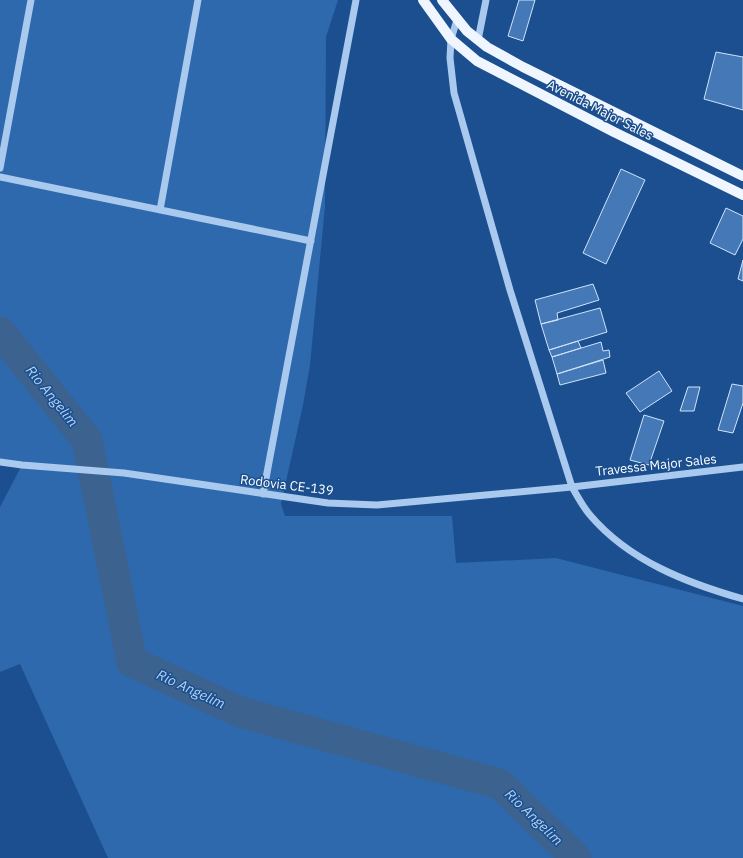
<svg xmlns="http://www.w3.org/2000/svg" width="743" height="858" font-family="'IBM Plex Sans',sans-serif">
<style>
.green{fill:#2e69ad}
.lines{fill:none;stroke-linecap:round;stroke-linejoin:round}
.river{stroke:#3c6290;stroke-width:31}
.building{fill:#4478b7;stroke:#cfe3fa}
.minor{stroke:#a9c9ee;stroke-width:7}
.major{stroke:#f0f6ff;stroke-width:10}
.labels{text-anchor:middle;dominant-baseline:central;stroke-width:3;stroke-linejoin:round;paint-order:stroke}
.street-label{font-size:13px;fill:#fff;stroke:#1b4f8f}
.water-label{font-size:14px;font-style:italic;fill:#b5d3f5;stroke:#1b4f8f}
</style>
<rect width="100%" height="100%" fill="#1b4f8f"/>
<path class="green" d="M0,0H338L326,37L325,206L310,365L303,405L281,504L285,516H452L456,563L556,558L743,606V858H108L20,664L0,672V507L22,465L0,462Z"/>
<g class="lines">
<path class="river" d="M0,332L87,440L132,662L240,712L500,784L576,858"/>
</g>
<path class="building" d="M519,0H535L523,41L508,36Z
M716,52L743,57V110L704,99Z
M621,169L645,180L606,264L583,253Z
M726,208L743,216V239L735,255L710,243Z
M743,260V281L738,279Z
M593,284L599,300L557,313L558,320L541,324L535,300Z
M600,308L607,332L549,350L541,324Z
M578,341L581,348L552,357L549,350Z
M601,342L603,351L609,350L610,357L557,374L552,357Z
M603,360L606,373L560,385L557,374Z
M659,371L672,391L640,412L626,393Z
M732,384L743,386V403L733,433L718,430Z
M688,387H700L694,411H680Z
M644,415L664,421L649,465L630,460Z"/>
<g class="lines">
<path class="minor" d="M457,20L451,39L450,58L454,93L510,290L572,487C578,497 583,507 590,515C629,561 687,583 743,599
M478,40L486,0
M0,168L31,0
M0,177L311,241
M160,210L198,0
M0,462L22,465L124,473L328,503L377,505L572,487L743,467
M263,494L356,0"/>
<path class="major" d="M423,0L451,39L477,61L614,132L743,195
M442,0L467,31L487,47L523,67L743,176"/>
</g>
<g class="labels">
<g class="street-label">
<text transform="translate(600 110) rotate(27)">Avenida Major Sales</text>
<text transform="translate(656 465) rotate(-6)">Travessa Major Sales</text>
<text transform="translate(287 485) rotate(7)">Rodovia CE-139</text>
</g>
<g class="water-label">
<text transform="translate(52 396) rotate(51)">Rio Angelim</text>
<text transform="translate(191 689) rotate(25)">Rio Angelim</text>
<text transform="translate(534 817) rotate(44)">Rio Angelim</text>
</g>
</g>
</svg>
